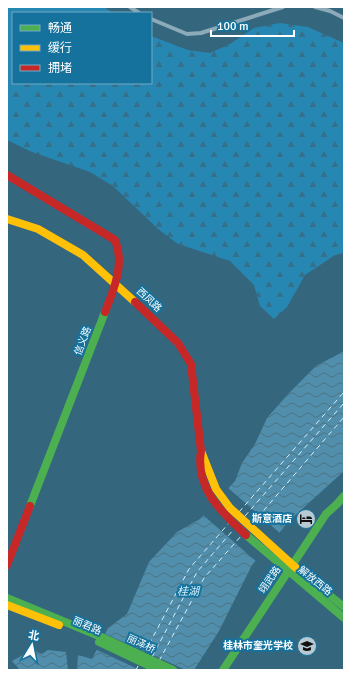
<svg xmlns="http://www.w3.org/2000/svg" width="351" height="677" font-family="Signika,'Noto Sans SC',sans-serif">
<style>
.forest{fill:url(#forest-firs)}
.water{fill:url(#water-waves)}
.pier{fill:#34667e}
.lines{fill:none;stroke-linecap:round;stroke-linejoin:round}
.ferry{stroke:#d4f0fc;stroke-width:1;stroke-dasharray:5 4;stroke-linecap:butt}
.street{stroke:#8caab8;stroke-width:4}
.fast{stroke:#4caf50;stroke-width:8}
.slow{stroke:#ffc107;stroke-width:8}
.jam{stroke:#c62828;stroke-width:8}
.labels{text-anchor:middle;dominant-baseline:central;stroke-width:4;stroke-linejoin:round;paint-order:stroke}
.street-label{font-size:10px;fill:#fff;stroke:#14729d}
.poi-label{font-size:10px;font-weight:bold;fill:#fff;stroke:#14729d;text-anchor:end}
.water-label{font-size:11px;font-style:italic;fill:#d4f0fc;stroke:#14729d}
</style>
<defs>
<pattern id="forest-firs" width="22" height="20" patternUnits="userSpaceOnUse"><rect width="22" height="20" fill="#2687b2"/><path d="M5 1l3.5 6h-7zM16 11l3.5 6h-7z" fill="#356f89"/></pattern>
<pattern id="water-waves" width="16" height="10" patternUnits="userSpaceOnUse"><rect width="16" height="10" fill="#508eab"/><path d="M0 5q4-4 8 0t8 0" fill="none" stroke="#4e7485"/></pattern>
</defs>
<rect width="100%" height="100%" fill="#34667e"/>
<path class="forest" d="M7,7H104L113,13H13V83H151V36L188,50L210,53L230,44L254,28L280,23L308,27L344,43V253L335,255L305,275L287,307L274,319L260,306L254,285L230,261L178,244L158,229L113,186L90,172L32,152L7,140Z"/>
<path class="water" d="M344,351V471L290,520L252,565L219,631L194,670H77L78,655L92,659L108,628L127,614L149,562L177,532L200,519L235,481L242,463L255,444L267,418L289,393L316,366Z
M32,650L42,654L48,650L66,652L68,670H20L12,661Z"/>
<path class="pier" d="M227,487L281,534L257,562L202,514Z
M103,633L186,670H140L95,649Z"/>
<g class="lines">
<path class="ferry" d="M239,512L344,392
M245,516L344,403
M252,524L344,417
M145,652L189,569L229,523
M152,657L197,572L234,529
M159,661L204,578L242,535
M136,670L138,666"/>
<path class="street" d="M130,7L139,13
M315,7L330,11L344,18
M151,19L187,34L201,33L283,7"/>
<path class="fast" d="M337,504L344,496
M30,506L105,312
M246,535L344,618
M296,568L344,607
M7,598L99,636L173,670
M99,642L158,670
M223,670L326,514L337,504"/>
<path class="slow" d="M7,219L38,229L83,255L135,302
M201,451L216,489L230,508L296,568
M7,605L59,625"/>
<path class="jam" d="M7,175L115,240C125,264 114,289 105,312
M135,302L178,343L191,364L201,451C195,488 221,512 246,535
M7,565L30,506"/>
</g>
<defs>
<symbol id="hotel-disc" viewBox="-11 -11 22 22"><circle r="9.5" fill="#b8c9d2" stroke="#14729d"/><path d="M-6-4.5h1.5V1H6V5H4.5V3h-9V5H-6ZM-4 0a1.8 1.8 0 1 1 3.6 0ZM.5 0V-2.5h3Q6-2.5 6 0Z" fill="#111"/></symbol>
<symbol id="school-disc" viewBox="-11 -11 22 22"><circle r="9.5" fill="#b8c9d2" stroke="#14729d"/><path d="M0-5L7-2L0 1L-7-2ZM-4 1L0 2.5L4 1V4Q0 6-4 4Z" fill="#111"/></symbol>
</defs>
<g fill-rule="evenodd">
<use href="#hotel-disc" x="295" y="508" width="22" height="22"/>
<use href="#school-disc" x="296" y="635" width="22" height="22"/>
</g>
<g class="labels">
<g class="street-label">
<text transform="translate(149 300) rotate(43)">西凤路</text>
<text transform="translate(83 341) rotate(-69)">信义路</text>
<text transform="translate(270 580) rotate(-55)">翊武路</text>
<text transform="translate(315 581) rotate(39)">解放西路</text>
<text transform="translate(87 626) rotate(23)">丽君路</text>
<text transform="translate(141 644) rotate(25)">丽泽桥</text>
</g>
<g class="poi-label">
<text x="292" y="519">斯意酒店</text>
<text x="293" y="646">桂林市奎光学校</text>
</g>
<g class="water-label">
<text x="188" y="591">桂湖</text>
</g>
</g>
<rect width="351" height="677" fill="none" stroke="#ffffff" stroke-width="16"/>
<rect x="12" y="12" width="140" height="72" fill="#14729d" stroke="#72aac4"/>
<rect x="20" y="25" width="20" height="6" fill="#4caf50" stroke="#72aac4"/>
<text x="48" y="32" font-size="12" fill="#ffffff">畅通</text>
<rect x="20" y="45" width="20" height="6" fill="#ffc107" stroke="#72aac4"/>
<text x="48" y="52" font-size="12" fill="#ffffff">缓行</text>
<rect x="20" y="65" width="20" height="6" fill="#c62828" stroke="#72aac4"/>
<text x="48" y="72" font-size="12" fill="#ffffff">拥堵</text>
<g transform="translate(32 645) rotate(10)" stroke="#14729d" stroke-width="3" paint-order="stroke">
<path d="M0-3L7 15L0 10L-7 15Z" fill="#ffffff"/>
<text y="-6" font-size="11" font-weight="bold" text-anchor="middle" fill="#ffffff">北</text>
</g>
<path d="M211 30v6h83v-6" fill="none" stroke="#ffffff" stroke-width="2"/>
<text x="217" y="30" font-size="12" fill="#ffffff" stroke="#14729d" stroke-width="3" paint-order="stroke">100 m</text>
</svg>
